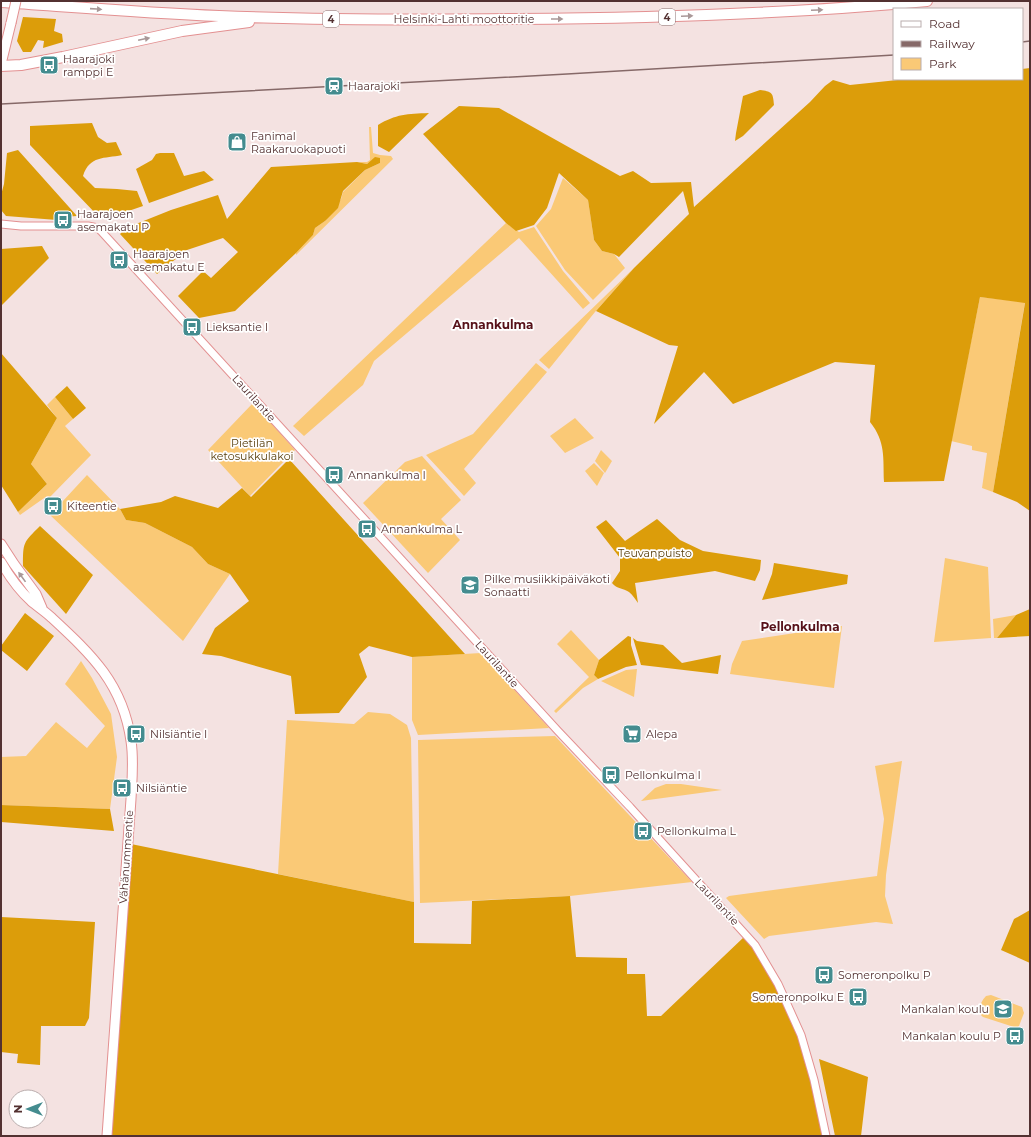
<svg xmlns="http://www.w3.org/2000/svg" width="1031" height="1137" font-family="Montserrat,sans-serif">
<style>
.green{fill:#fac976}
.forest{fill:#dc9d0a}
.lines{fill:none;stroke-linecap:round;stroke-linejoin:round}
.minor-casing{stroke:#e39091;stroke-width:9}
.major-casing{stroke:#e39091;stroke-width:11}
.highway-casing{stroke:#e39091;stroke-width:12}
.minor{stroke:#fff;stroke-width:7}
.major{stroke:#fff;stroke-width:9}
.highway{stroke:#fff;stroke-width:10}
.rail{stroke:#866968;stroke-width:1.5}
.major-bridge-casing{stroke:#e39091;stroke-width:11;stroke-linecap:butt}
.major-bridge{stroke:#fff;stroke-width:9}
.oneway{fill:#a99898}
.labels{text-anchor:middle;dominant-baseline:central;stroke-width:3.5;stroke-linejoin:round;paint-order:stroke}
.shield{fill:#fff;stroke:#876f6f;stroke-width:1}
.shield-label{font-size:10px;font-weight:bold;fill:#533131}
.street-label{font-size:11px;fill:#533131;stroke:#fff}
.poi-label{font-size:11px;fill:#533131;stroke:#fff;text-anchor:start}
.park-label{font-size:11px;fill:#5a410f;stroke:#fff}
.neighbourhood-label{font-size:12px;font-weight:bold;fill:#57121a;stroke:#fff}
</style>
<rect width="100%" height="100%" fill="#f4e2e1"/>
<path class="green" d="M369,127H371L373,153L380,155L391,156L393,159L296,255V253L313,235L315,228L325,221L341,199L343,192L365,170L380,163L372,160L367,164L357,162H367L370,160Z
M563,178L588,200L594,240L602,251L614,254L625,268L593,300L565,270L536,226L551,209Z
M506,223L519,232L534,227L563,271L590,303L583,309L519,238L374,361L363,385L304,436L293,426Z
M634,268L595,312L549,369L539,360Z
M980,297L1025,302L993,492L982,488L987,453L972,450V446L951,441Z
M536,363L547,372L464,469L476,483L464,496L426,455L473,434Z
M55,397L73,419L65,426L91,455L50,497L47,496L20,515L18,512L47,484L31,464L57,418L47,405Z
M253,403L295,450L250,496L208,450Z
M575,418L594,438L565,453L550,436Z
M601,450L612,461L605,473L595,461Z
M422,456L461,500L441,519L460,540L428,573L363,503L405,462Z
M594,463L604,473L597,486L585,471Z
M87,475L120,509L126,520L145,523L192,547L208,564L230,574L183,641L50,515Z
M945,558L988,567L991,638L934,642Z
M1016,615L997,638H994L993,619Z
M842,626L834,688L730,674L732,664L742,641Z
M571,630L599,660L594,675L598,679L583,688L556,713L554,711L589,677L557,644Z
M481,653L549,728L418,735L412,720V657Z
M81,661L92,678L111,714L117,757L110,809L1,805V757L26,756L56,722L87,748L105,726L65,684Z
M637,669L634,697L601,681L626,670Z
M368,712L390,714L407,725L411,738L414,902L278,874L287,720L354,724Z
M555,736L692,882L570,896L420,903L418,740Z
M902,761L886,875L885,896L893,924L876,922L769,936L764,939L726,898L729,896L877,876L884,819L875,766Z
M666,784H681L722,790L641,801L655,788Z
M991,995L1022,1007L1024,1013L1019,1026L1017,1028L983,1017L980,1014C979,1007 981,1001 986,996Z"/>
<path class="forest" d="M23,17L56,19L54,31L62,34L63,42L43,48L44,41L38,40L31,52H23L17,41Z
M1030,68V511L1017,502L993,492L1025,303L980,297L944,481L884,482C883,458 886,442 870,422L875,365L835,362L733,404L704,372L654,424L678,346L669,345L596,311L634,268L689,214L683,191L619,257L614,254L602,251L594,240L588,200L559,173L547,208L534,225L516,231L506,223L423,134L459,106L499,108L620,176L633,171L651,183L691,182L694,207L810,102L825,86L833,80L850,85L907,79H1022V69Z
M760,90C772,92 773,92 774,105L743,136L735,141L736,133L743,96Z
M429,113L389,152L378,146V125C396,114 407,114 429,113Z
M92,123L98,137L107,143L116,142L122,155C104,159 90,155 83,176L95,188L117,189L137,191L143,206L111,217L98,216L30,145V126Z
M18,150L77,216L63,217L57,220L6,216L1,210V195L4,184L7,153Z
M160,153H174L184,176L204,171L214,180L149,203L136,169L152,160L156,154Z
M375,157L380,158V163L365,170L343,191L338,208L325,221L315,228L313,235L296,253L235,311L199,318L178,296L203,271L211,278L238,252L223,238L187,250L157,274L120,234L126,228L171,210L218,195L227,219L271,167L357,162L367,164Z
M42,246L49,258L1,306V249Z
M1,353L57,418L31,464L47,484L18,512L1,485Z
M67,386L86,408L73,419L55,397Z
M289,459L465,654L412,657L369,646L359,654L367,677L339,713L295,714L291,676L221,656L202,654L215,628L249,601L230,574L208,564L192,547L145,523L126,520L120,509L161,502L175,496L218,508L242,488L251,497Z
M657,519L680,540L703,551L761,560L760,570L755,581L715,571L635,583L638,603C635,599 633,595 629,592C623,588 617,589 612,583L620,571V558L596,527L606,520L625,541Z
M40,526L93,575L66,614L23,566C23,542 23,543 40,526Z
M774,563L848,575L847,584L762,600L772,574Z
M1030,609V636L997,638L1016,615Z
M25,613L54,636L27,671L1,650V646Z
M628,636L631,637V645L637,665L626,667L598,679L594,675L599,660Z
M633,638L637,641L663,645L682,663L721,655L718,674L641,665Z
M1,805L110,809L114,831L1,822Z
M131,844L414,902V943L471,944L472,901L570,896L576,957L627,958V974H645L647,1016H661L744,937L746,933L778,984L801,1035L826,1136H110Z
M1030,910V963L1001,950L1014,919Z
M1,917L95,922L89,1018L85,1026H41L40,1065L17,1063L18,1054L1,1052Z
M819,1059L868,1077L861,1136H835Z"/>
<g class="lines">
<defs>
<path id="minor" d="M1,224L21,226H88L98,228L101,231L558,731L630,807L755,945L778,984L801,1035L814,1080L826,1136"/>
<path id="major" d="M1,64L11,23
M1,544L14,564L36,594L42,608
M1,562C9,576 19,590 31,601C38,607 46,612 52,618C92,655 123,684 131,741C134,760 132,780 131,799L107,1136"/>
<path id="highway" d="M1,2C74,7 147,13 219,16C319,20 418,20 517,19C654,18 791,14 927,1
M1,66L21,65L63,57L182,31L249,22"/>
</defs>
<use href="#minor" class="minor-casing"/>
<use href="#major" class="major-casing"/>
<use href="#highway" class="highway-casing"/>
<use href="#minor" class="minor"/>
<use href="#major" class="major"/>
<use href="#highway" class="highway"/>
<path class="rail" d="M1022,42L1030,41
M1,104L567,74L894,55"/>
<defs>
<path id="major-bridge" d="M11,23L16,1"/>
</defs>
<use href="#major-bridge" class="major-bridge-casing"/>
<use href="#major-bridge" class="major-bridge"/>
</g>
<defs><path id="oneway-solid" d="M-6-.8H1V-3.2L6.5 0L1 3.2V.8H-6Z"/></defs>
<g class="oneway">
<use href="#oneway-solid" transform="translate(96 9) rotate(4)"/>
<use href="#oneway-solid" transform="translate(817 10) rotate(-3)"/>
<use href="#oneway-solid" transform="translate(687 16) rotate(-2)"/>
<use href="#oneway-solid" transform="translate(557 19)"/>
<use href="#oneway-solid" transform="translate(144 39) rotate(-12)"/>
<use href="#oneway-solid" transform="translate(22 577) rotate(-126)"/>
</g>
<defs>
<symbol id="bus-square" viewBox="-11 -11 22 22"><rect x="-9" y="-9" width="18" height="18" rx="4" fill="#448c8f" stroke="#fff"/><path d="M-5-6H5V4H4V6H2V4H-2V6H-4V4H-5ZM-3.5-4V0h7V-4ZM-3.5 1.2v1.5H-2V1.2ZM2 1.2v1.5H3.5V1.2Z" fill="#fff"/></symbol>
<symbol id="station-square" viewBox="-11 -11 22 22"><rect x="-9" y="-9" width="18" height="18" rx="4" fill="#448c8f" stroke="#fff"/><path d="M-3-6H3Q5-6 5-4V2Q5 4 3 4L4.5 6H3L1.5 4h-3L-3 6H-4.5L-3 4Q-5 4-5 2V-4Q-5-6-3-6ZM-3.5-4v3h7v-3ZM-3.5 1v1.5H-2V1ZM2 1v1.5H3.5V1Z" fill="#fff"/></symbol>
<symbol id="shop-square" viewBox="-11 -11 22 22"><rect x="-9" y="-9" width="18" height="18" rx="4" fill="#448c8f" stroke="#fff"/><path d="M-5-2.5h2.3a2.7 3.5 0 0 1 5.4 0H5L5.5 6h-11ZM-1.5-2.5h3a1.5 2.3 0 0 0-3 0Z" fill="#fff"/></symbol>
<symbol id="school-square" viewBox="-11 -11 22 22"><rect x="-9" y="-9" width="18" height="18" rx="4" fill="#448c8f" stroke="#fff"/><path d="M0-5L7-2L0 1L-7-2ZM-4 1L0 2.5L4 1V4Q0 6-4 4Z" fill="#fff"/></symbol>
<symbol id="supermarket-square" viewBox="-11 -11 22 22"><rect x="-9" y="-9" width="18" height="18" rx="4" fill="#448c8f" stroke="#fff"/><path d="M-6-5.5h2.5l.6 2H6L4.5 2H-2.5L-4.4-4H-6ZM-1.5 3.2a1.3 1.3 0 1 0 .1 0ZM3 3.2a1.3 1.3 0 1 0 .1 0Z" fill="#fff"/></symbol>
</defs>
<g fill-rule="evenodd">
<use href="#bus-square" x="38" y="54" width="22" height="22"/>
<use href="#station-square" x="323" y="75" width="22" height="22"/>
<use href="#shop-square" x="226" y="131" width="22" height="22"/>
<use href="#bus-square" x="52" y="209" width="22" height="22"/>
<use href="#bus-square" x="108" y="249" width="22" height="22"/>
<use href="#bus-square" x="181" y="316" width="22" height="22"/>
<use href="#bus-square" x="323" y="464" width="22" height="22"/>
<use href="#bus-square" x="42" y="495" width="22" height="22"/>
<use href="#bus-square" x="356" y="518" width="22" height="22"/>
<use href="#school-square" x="459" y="574" width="22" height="22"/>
<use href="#bus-square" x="125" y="723" width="22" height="22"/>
<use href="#supermarket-square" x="621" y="723" width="22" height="22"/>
<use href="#bus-square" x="600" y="764" width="22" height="22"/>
<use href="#bus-square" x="111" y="777" width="22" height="22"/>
<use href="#bus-square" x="632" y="820" width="22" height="22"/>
<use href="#bus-square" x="813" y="964" width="22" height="22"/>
<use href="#bus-square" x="847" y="986" width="22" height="22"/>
<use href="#school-square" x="992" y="998" width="22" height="22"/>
<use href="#bus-square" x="1004" y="1025" width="22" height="22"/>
</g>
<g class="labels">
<g class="shield">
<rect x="659" y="9" width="16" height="16" rx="3"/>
<rect x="323" y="11" width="16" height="16" rx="3"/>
</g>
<g class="shield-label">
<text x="667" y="17">4</text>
<text x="331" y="19">4</text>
</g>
<g class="street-label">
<text x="464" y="19">Helsinki-Lahti moottoritie</text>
<text transform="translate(254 398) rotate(48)">Laurilantie</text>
<text transform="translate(497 664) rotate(48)">Laurilantie</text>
<text transform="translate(126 857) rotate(-86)">Vähänummentie</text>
<text transform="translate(717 902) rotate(47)">Laurilantie</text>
</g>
<g class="poi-label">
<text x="63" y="59">Haarajoki<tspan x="63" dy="13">ramppi E</tspan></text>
<text x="348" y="86">Haarajoki</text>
<text x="251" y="136">Fanimal<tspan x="251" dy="13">Raakaruokapuoti</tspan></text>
<text x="77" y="214">Haarajoen<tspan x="77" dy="13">asemakatu P</tspan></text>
<text x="133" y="254">Haarajoen<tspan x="133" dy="13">asemakatu E</tspan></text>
<text x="206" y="327">Lieksantie I</text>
<text x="348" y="475">Annankulma I</text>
<text x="67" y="506">Kiteentie</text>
<text x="381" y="529">Annankulma L</text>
<text x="484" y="579">Pilke musiikkipäiväkoti<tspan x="484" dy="13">Sonaatti</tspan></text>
<text x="150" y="734">Nilsiäntie I</text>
<text x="646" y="734">Alepa</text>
<text x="625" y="775">Pellonkulma I</text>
<text x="136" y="788">Nilsiäntie</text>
<text x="657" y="831">Pellonkulma L</text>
<text x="838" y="975">Someronpolku P</text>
<text x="844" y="997" text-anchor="end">Someronpolku E</text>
<text x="989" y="1009" text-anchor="end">Mankalan koulu</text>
<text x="1001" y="1036" text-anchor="end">Mankalan koulu P</text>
</g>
<g class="park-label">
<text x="252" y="443">Pietilän<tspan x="252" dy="13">ketosukkulakoi</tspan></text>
<text x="655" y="553">Teuvanpuisto</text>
</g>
<g class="neighbourhood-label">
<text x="493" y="324">Annankulma</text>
<text x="800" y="626">Pellonkulma</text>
</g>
</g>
<rect width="1031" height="1137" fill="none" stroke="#533131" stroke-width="4"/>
<rect x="893" y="8" width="130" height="72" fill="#ffffff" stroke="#baadad"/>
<rect x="901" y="21" width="20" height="6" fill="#ffffff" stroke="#baadad"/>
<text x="929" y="28" font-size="12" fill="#533131">Road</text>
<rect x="901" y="41" width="20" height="6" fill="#866968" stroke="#baadad"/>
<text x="929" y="48" font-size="12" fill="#533131">Railway</text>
<rect x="901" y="58" width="20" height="12" fill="#fac976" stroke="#baadad"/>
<text x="929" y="68" font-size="12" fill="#533131">Park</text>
<g transform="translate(28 1109) rotate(270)"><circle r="19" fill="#ffffff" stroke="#baadad"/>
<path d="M0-3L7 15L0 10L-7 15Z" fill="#448c8f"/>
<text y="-6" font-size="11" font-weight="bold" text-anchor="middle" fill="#533131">N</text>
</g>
</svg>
